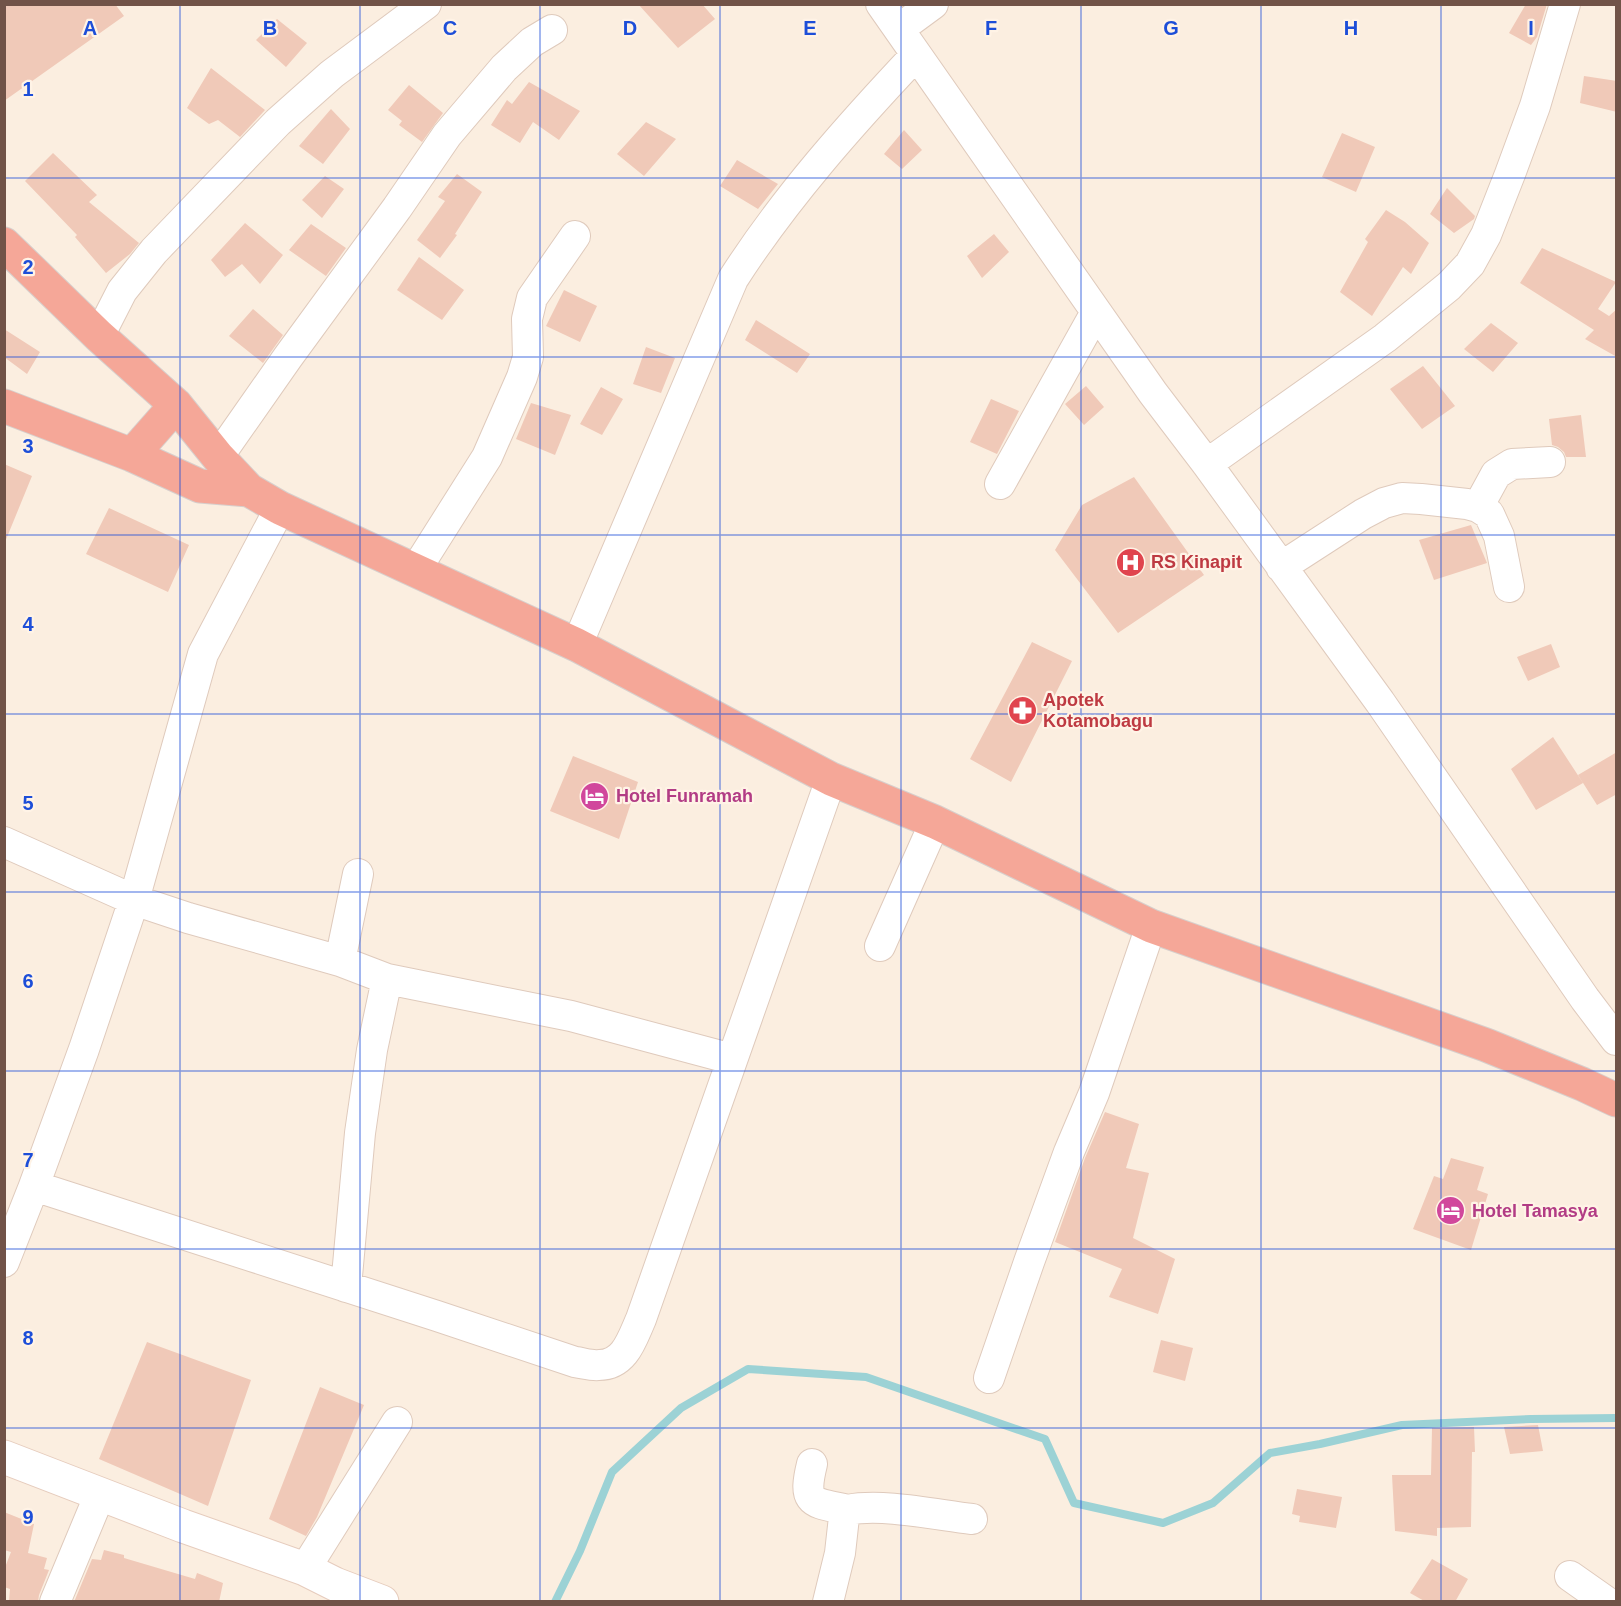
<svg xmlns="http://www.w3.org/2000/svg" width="1621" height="1606" font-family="Helvetica,sans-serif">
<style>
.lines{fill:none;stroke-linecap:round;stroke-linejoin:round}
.stream{stroke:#9cd2d5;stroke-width:8}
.building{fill:#f0c9b8}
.street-casing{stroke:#dfcabc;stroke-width:32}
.secondary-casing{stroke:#e6ccbd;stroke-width:35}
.highway-casing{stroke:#d7cfcc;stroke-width:35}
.street{stroke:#fff;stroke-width:30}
.secondary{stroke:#fff;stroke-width:33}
.highway{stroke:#f5a798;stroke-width:33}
.grid{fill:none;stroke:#1d4ed8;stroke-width:1.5;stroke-opacity:0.55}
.labels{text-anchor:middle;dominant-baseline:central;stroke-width:4.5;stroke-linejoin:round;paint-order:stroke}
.health-label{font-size:18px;font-weight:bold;fill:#be3a42;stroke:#fff3e6;text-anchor:start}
.hotel-label{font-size:18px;font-weight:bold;fill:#b23c85;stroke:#fff3e6;text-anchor:start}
.grid-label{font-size:20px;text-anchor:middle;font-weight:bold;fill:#1d4ed8;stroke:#fff3e6;stroke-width:4.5;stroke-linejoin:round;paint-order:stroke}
</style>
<rect width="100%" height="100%" fill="#fbeee0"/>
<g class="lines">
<path class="stream" d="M555,1602L580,1551L612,1472L681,1408L748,1369L866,1377L1045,1439L1074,1503L1163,1523L1213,1503L1270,1453L1320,1444L1402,1425L1531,1419L1616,1418"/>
</g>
<path class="building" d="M4,4H115L124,16L4,101Z
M638,4H702L715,19L678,48Z
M1526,4H1547L1537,37L1531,45L1509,33Z
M277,19L307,43L286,67L256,40Z
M211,68L265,110L240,137L218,120L209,124L187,108Z
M1584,76L1617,81V112L1580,103Z
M529,82L580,111L559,140L533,122L520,143L491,125L507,100L512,104Z
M409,85L443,113L422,142L399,125L402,121L388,110Z
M331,109L350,129L323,164L299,146Z
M646,122L676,139L644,176L617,154Z
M904,130L922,150L902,169L884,154Z
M1342,133L1375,147L1356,192L1322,177Z
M53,153L97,195L89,202L139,243L130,254L106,273L75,237L77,235L25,181Z
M737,160L778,184L758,209L720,186Z
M457,174L482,192L455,234L457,235L440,258L417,240L445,201L438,197Z
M325,176L344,189L322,218L302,200Z
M1447,188L1475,216L1474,219L1454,233L1430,214Z
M1386,210L1405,222L1429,243L1411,274L1403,267L1372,316L1340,292L1368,242L1365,239Z
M245,223L283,255L260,284L242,264L225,277L211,260Z
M311,224L346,248L326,276L289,250Z
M994,234L1009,252L982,278L967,256Z
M1542,248L1616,282L1598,309L1609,316L1617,309V357L1585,339L1594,330L1520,283Z
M419,257L464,290L442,320L397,290Z
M564,290L597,306L580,342L546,326Z
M253,309L283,335L263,363L229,336Z
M756,320L810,354L797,373L745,340Z
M1491,323L1518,343L1493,372L1464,349Z
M4,329L40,352L27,374L4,357Z
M646,347L675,358L661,393L633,384Z
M1423,366L1455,406L1422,429L1390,389Z
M1086,386L1104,407L1084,425L1065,404Z
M601,387L623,399L602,435L580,424Z
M991,399L1019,411L997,454L970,442Z
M531,403L571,415L555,455L516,439Z
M1581,415L1586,457H1566L1564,452L1558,447L1552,445L1549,419Z
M4,464L32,476L5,542H4Z
M1134,477L1204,575L1118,633L1055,550L1082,505Z
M109,508L189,545L168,592L86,554Z
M1471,525L1487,563L1434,580L1419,540Z
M1032,642L1072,661L1011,782L970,759Z
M1551,644L1560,667L1528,681L1517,657Z
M1553,737L1583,783L1536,810L1511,769Z
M1617,752V794L1597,805L1578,775Z
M573,756L638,782L619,839L550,811Z
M1105,1112L1139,1124L1126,1168L1149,1173L1133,1238L1175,1259L1158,1314L1109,1297L1122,1269L1055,1242L1085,1158Z
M1451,1158L1484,1167L1477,1190L1488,1194L1471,1250L1413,1229L1434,1176L1443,1179Z
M1161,1340L1193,1348L1185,1381L1153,1372Z
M147,1342L251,1380L208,1506L99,1459Z
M320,1387L364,1405L317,1517L306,1536L269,1519Z
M1538,1425L1543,1451L1510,1454L1504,1427Z
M1474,1427L1475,1452H1472L1471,1527L1437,1528V1536L1395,1531L1392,1475H1431L1432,1428Z
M1297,1489L1342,1497L1336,1528L1299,1522L1300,1516L1292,1514Z
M4,1512L34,1524L28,1553L47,1558L44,1569L49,1570L39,1595L38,1602H9L10,1589L4,1587V1570L11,1552L4,1550Z
M104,1550L124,1555V1558L195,1579L197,1573L223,1583L219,1602H74L92,1559L101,1560Z
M1432,1559L1468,1579L1455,1602H1426L1410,1593Z"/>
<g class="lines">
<defs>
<path id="street" d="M881,4L1153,393L1207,464L1380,702L1585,999L1616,1040
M899,29L933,4
M99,336L122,291L154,251L278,122L332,74L426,4
M218,457L288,357L397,208L447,135L504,68L532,42L552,30
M1207,464L1385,338L1449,286L1470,264L1486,235L1510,174L1535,106L1565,4
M1000,484L1096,312
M1478,507L1496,474L1512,464L1550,462
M1281,567L1363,514L1384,503L1402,498L1421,499L1467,504L1478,507L1489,514L1499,536L1509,587
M415,571L487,457L522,377L528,357L527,319L532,298L575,236
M577,645L733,279C785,198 850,125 916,55
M4,842L134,900L188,918L340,961L387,979L571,1016L732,1059
M880,946L935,822
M340,961L358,874
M34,1186L437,1316L575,1362C583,1363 592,1366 599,1365C625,1365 632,1339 641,1319L831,779
M4,1262L34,1186L84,1049L134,900L203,654L280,508
M346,1287L360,1133L372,1050L387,979
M989,1378L1029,1262L1069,1152L1094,1093L1151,926
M812,1464C802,1505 812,1502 848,1510
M305,1569L397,1422
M1570,1576L1607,1602
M55,1602L100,1494
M828,1602L840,1553L844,1517L848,1510C882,1503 937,1515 972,1519"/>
<path id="secondary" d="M4,1457L183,1526L305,1569L335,1584L382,1602"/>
<path id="highway" d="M4,244L99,336L176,405L218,457L249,490
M4,406L132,455L200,486L249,490L280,508L577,645L831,779L935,822L1151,926L1486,1045L1582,1084L1616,1100
M132,455L176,405"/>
</defs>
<use href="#street" class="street-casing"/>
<use href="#secondary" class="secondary-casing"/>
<use href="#highway" class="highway-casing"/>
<use href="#street" class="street"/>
<use href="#secondary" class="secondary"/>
<use href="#highway" class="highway"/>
</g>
<path class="grid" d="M180,4V1602M360,4V1602M540,4V1602M720,4V1602M901,4V1602M1081,4V1602M1261,4V1602M1441,4V1602M4,178H1616M4,357H1616M4,535H1616M4,714H1616M4,892H1616M4,1071H1616M4,1249H1616M4,1428H1616"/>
<defs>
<symbol id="hospital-disc" viewBox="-11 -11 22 22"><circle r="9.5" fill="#e0444e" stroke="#fff3e6"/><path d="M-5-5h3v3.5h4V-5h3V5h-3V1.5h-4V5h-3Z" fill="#fff"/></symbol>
<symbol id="pharmacy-disc" viewBox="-11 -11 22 22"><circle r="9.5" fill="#e0444e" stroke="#fff3e6"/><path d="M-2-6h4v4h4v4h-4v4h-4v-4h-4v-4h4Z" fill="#fff"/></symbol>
<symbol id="hotel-disc" viewBox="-11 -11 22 22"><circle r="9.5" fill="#d1479c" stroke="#fff3e6"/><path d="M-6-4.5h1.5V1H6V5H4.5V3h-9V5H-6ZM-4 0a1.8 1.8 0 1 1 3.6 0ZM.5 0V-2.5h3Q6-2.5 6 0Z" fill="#fff"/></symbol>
</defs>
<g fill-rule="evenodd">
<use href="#hospital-disc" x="1114" y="546" width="33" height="33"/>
<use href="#pharmacy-disc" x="1006" y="694" width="33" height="33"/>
<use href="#hotel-disc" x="578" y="780" width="33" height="33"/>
<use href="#hotel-disc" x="1434" y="1194" width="33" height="33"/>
</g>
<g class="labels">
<g class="health-label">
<text x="1151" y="562">RS Kinapit</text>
<text x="1043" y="700">Apotek<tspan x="1043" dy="21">Kotamobagu</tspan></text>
</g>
<g class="hotel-label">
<text x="616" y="796">Hotel Funramah</text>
<text x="1472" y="1211">Hotel Tamasya</text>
</g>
</g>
<g class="grid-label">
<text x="90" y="35">A</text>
<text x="270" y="35">B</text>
<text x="450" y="35">C</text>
<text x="630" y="35">D</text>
<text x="810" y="35">E</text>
<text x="991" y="35">F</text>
<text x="1171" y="35">G</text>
<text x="1351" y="35">H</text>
<text x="1531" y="35">I</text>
<text x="28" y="96">1</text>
<text x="28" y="274">2</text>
<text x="28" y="453">3</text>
<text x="28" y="631">4</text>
<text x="28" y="810">5</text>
<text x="28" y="988">6</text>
<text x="28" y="1167">7</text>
<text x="28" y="1345">8</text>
<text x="28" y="1524">9</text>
</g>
<rect width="1621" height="1606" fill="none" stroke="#715348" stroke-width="12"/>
</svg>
